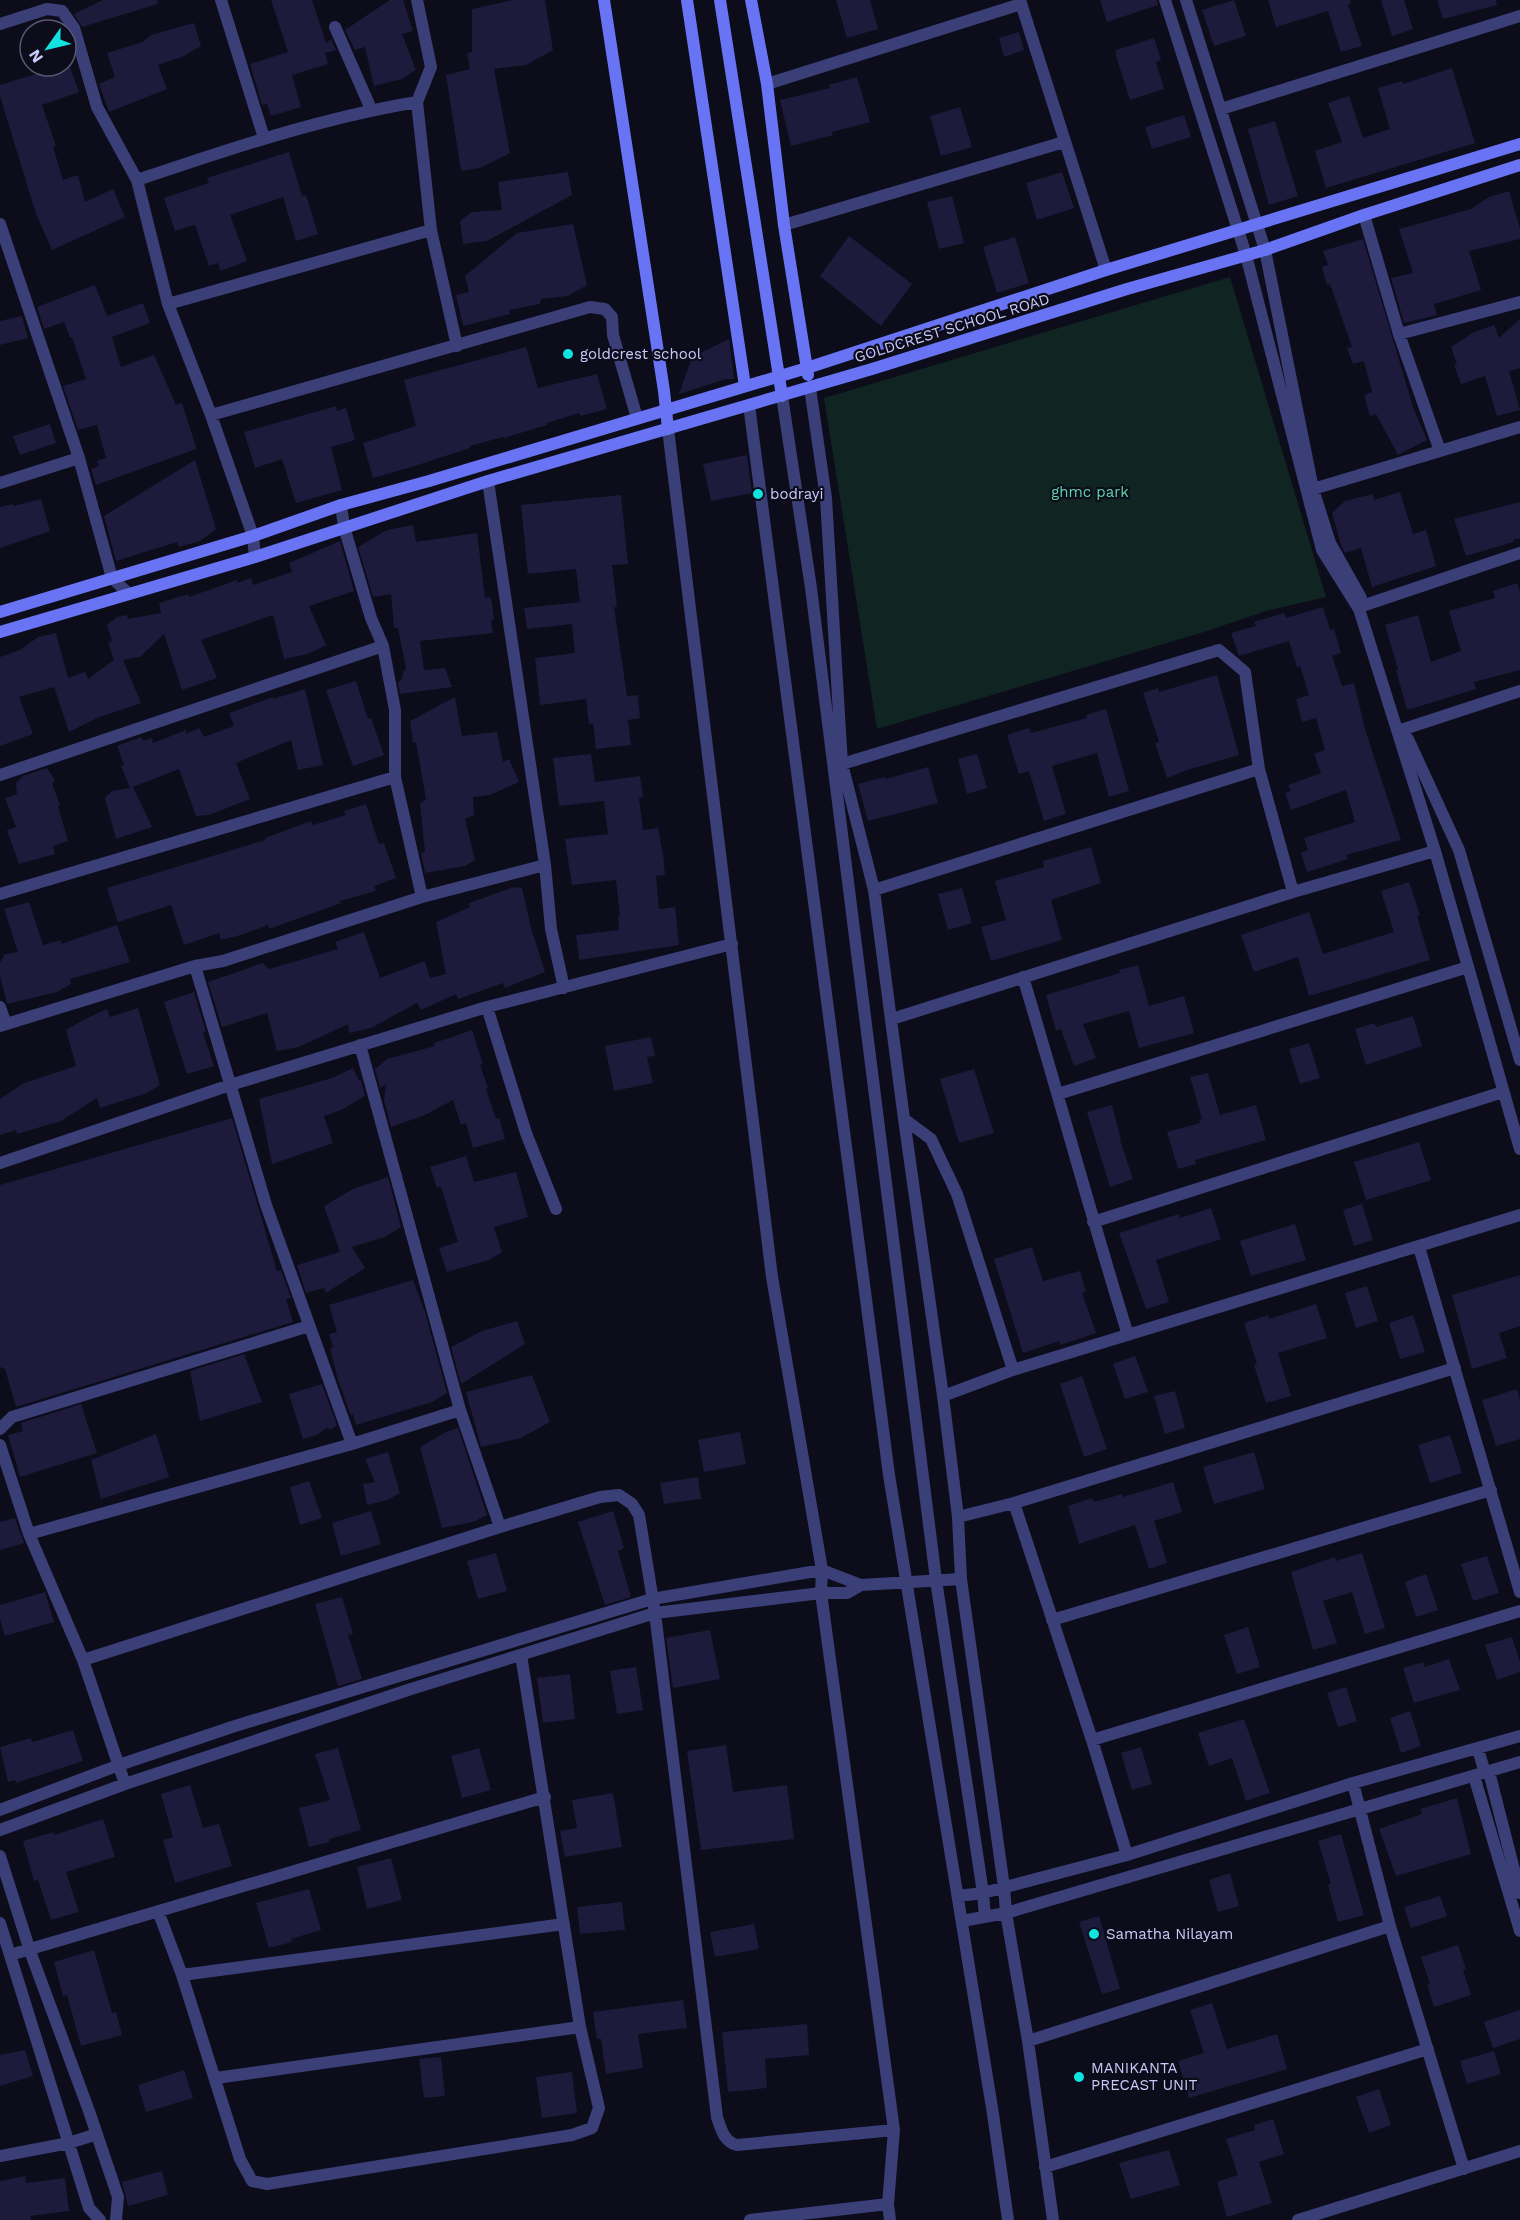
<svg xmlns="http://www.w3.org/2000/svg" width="1520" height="2220" font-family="'Work Sans',sans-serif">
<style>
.green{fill:#102522}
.building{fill:#1d1a3b}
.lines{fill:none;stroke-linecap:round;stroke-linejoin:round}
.street{stroke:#3a3f77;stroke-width:12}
.secondary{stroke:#6874f4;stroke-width:12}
.poi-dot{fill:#10e2e0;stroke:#0d0c1b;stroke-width:2}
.labels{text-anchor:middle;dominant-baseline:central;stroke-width:4.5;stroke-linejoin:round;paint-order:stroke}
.street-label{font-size:15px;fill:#cbcafb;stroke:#0d0c1b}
.poi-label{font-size:15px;fill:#cbcafb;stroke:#0d0c1b;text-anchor:start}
.park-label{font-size:15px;fill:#5dd5aa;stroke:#0d0c1b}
</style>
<rect width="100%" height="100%" fill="#0d0c1b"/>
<path class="green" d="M1230,277L1326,597L1266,611L1204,632L877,729L824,398Z"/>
<path class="building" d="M103,0H157L158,4L82,27L74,14Z
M271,0H312L326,43L331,39L336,50L325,53L328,64L292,75L301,107L271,116L267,104L262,105L250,64L288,52Z
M390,0H403L413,31L402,34L416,70L402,79L374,86L365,47L355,50L345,30Z
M513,0H545L553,50L526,65L494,69L510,153L480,168L461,171L446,75L470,69L467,53L472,52V9Z
M836,0H870L878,29L847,38Z
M1100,0H1157L1158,5L1107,22Z
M1234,0L1246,36L1214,46L1202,10Z
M1268,0H1350L1351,4L1348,5L1362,46L1341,52L1328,11L1276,27Z
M1381,0H1404L1413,29L1392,36Z
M1437,0H1496L1497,5L1443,19Z
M194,23L201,46L182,57L158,65L167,89L109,112L99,84L115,77L107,53L143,42L151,35Z
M1019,32L1024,50L1004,57L999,38Z
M1154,38L1161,60L1156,62L1164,89L1130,100L1116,56V50Z
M69,64L79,92L42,105L56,146L53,147L63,180L78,175L85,202L113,189L125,217L52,250L36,214L0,96V85Z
M1452,68L1475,143L1326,188L1315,151L1342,142L1328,103L1349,96L1363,138L1390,129L1378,88L1402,81L1403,84Z
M857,77L870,122L832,132L833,135L791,146L780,100L830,88L829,85Z
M960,107L972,147L941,156L930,116Z
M1184,115L1191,137L1152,149L1145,127Z
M1275,121L1298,196L1269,205L1248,129Z
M289,152L302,196L306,195L318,234L296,241L283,197L230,215L247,261L220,271L218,263L209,266L195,225L175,231L164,198L209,183L207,178Z
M568,172L572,195L487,241L463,244L460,221L472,212L502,210L498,182Z
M1062,172L1074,208L1037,220L1026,183Z
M1509,191L1520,229V239L1469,251L1481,290L1434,304L1437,315L1404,323L1391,278L1413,273L1399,229L1471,209L1489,197Z
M952,196L964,243L939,249L927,202Z
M573,224L587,285L568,296L541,299L540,304L509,310L510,314L463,326L456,295L469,292L465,276L517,233Z
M849,236L912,284L881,326L820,276Z
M1015,237L1029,283L997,293L983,247Z
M1363,239L1414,410L1427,440L1398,455L1376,414L1370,416L1364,395L1372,392L1364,361L1353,364L1347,348L1352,347L1330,284L1327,285L1322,267L1328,265L1323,251Z
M95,285L107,316L143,303L150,323L112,337L121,367L154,355L176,405L182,403L196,447V449L96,485L91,469L99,466L97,461L106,458L97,425L78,430L63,386L86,379L72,337L70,338L64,322L44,329L37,307Z
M22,316L28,338L0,345V321Z
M1520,319V368L1509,371L1520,410L1497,416L1485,376L1461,384L1454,365L1457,364L1451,347L1474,332L1494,325L1499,338Z
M729,339L734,379H726L679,394L692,357Z
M526,347L538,388L597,374L607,409L580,416L579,413L547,423V425L504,438L503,437L470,446V448L421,464L373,478L363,443L416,426L404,380Z
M336,406L337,411L346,408L355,440L331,447L342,490L296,503L282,459L255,468L244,432Z
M50,424L56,443L20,455L13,436Z
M747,455L752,493L711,501L703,464Z
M195,460L216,529L200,541L179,547L177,542L116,561L104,516Z
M1400,492L1413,534L1426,530L1436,566L1372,587L1361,548L1345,553L1341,545L1332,513L1345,501L1373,494L1374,500Z
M621,495L628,564L612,565L617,607H614L627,696L638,695L640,718L628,720L631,745L596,749L593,723L589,724L586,699L540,705L535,658L575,653L572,624L527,629L524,608L580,602L576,569L528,574L521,505Z
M41,499L50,531L0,548V507L13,504L14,506Z
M1520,502V538L1513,540V542L1466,556L1454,519Z
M413,525L416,542L477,533L485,598L491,597L494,619L491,621L493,633L420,641L424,670L445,668L452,687L400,694L398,682L402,679L403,672L406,669L398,628H394L391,594L373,597L358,547L387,530Z
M340,541L354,591L309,606L326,645L308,654L284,659L273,615L201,640L217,678L182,690L164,634L140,657L123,660L141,703L97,718L69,732L54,687L19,697L33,734L0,746V657L20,650L38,637L56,633L68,678L85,672L88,679L114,660L108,643L112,641L107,625L117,617L127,615L128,619L161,613L159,603L188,594L189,597L237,580V583L251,578L253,585L292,572L289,563Z
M1517,583L1520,592V670L1474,682L1476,689L1407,710L1396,670L1398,669L1385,625L1418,615L1431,662L1461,651L1449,611L1495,598L1493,591Z
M1323,607L1330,630L1334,629L1341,653L1332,656L1342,686L1354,683L1365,729L1401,840L1346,855L1348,859L1307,872L1301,853L1308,850L1304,838L1355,822L1346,790L1291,810L1285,793L1291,791L1288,785L1321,773L1314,754L1325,750L1316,718L1302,722L1296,699L1309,695L1300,666L1297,667L1289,641L1239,656L1231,633L1256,626L1254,622L1284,613L1286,618Z
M1217,675L1239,755L1187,770L1167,778L1155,743L1159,742L1143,693L1158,688L1159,692Z
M356,681L368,719L371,718L384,755L353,766L326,690Z
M305,689L323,765L298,770L291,740L236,763L250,799L209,815L196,816L179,769L133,787L152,827L116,839L105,798L112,791L130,788L121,766L124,765L117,746L141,737L143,741L152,738L153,743L186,730V734L199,728L204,737L234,726L229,713L273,697V699Z
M455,697L462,736L497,732L503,762L509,759L519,782L490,795L473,797L474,815L465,819L475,860L465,866L425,873L421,853L425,852L420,804L426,799L416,742L413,743L410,721Z
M1106,709L1129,791L1109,797L1097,753L1052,766L1066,814L1044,821L1029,771L1019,774L1007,735L1029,728L1031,733L1087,718L1086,715Z
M591,754L595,782L640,776L643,797L639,798L643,830L658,828L663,854L665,875L656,876L659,909L675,907L679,945L579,960L576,935L619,930L618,915H620L616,880L572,885L568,860L565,839L608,834L604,801L559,806L553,758Z
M977,754L987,788L967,794L958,759Z
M928,767L938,803L868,821L858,784L885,777L886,779Z
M47,768L55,780L52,783L60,805L58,806L68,841L53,846L55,854L19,864L7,830L16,827L5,798L17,794L16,783L23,776Z
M366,804L379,844L384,843L396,878L374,886L376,891L340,901L341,903L322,910L269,929L268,925L241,935L221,940L219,933L184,945L171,905L118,922L107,888L265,840V838L311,821L313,825L346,815L344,811Z
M1091,847L1101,883L1051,900L1062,940L991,961L981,927L1006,920L995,881L1044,867L1043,861Z
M1409,882L1420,915L1417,916L1430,960L1309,996L1298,957L1254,972L1241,935L1309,912L1323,954L1394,932L1381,891Z
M514,887L522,888L531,928L545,972L505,988L503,983L458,999L456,994L421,1010L417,1003L371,1028L349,1033L348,1024L299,1047L277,1051L267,1013L222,1027L208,982L263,963L269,969L338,949L335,942L364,932L380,978L425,961L430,978L446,974L436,922L470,907L469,903Z
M962,888L972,923L948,930L938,894Z
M29,902L43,945L61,940V944L117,925L130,962L70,979L71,984L57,992L7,1004L0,976V963L5,954L18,952L4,909Z
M1138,965L1149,1006L1184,996L1194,1033L1139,1048L1129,1011L1083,1024L1096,1058L1074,1066L1061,1029L1056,1031L1046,995L1120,973L1119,970Z
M194,992L206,1032L203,1033L214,1066L187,1074L164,1002Z
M138,1008L160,1085L147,1093L100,1108L97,1098L61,1121L17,1134L16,1130L0,1135V1099L24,1083L76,1066L66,1030L83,1020L107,1009L110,1017Z
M1413,1016L1422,1046L1366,1065L1355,1029L1375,1023L1376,1027Z
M472,1030L483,1064L480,1065L488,1088L486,1089L496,1119L499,1118L505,1139L473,1148L466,1123L461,1125L453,1100L425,1115L391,1127L384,1100L386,1084L380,1088L375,1069L387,1059L435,1046L434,1043Z
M651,1037L655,1056L647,1057L653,1083L614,1091L605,1046Z
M1309,1043L1320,1078L1300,1084L1289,1049Z
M353,1068L359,1081L361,1080L365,1096L341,1110L324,1116L333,1143L272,1164L259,1099L332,1078Z
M974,1069L994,1133L959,1143L940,1079Z
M1208,1073L1220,1115L1256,1105L1266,1140L1195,1160L1196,1164L1178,1169L1167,1132L1200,1123L1199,1120L1202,1119L1190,1077Z
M1112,1105L1121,1140H1120L1133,1179L1110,1187L1087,1112Z
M232,1118L277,1271L281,1270L291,1298L286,1299L293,1322L16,1407L5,1369L0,1367V1185Z
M1419,1142L1431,1180L1366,1200L1354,1162Z
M466,1156L474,1182L516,1172L528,1217L494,1227L502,1252L489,1260L447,1272L439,1248L458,1242L441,1187L437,1188L430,1167Z
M388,1177L401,1227L385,1237L352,1247L365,1268L326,1293L324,1288L306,1293L297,1265L340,1252L324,1206L353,1189Z
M1362,1204L1373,1240L1354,1246L1343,1210Z
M1211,1208L1221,1239L1156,1260L1169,1302L1146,1309L1119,1233L1179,1214L1180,1218Z
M1295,1224L1306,1260L1251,1276L1240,1241Z
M1032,1247L1043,1281L1080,1271L1086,1292L1082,1293L1096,1333L1060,1345L1059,1341L1023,1353L994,1259Z
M1520,1275V1326L1499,1333L1507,1358L1472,1369L1452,1295Z
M413,1280L425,1312L447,1393L432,1402L356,1425L353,1414L351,1416L338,1380L330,1348L333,1347L329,1334L337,1332L329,1305Z
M1367,1286L1378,1321L1356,1328L1345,1293Z
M1316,1304L1327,1338L1278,1353L1291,1396L1266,1403L1254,1365L1257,1364L1244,1323L1268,1315L1269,1319Z
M1413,1315L1425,1352L1400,1359L1389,1323Z
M517,1321L525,1344L461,1384L451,1347L482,1331Z
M244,1354L262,1402L200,1421L190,1371Z
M1135,1356L1148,1392L1125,1399L1113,1364Z
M532,1375L550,1422L521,1438L481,1447L466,1392Z
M1082,1376L1107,1449L1084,1457L1060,1384Z
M322,1384L337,1425L330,1430L328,1427L317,1435L303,1439L289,1394Z
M1517,1389L1520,1400V1439L1496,1446L1482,1400Z
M1175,1391L1185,1428L1165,1434L1154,1396Z
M81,1404L97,1453L20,1477L8,1435L23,1431L21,1423Z
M458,1428L487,1515L473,1522L442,1528L420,1447L446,1432Z
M740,1432L746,1464L704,1472L698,1440Z
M156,1434L169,1477L101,1499L91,1460Z
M1450,1435L1462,1473L1430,1483L1418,1445Z
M388,1452L400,1493L388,1500L367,1505L363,1484L375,1482L365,1459Z
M1254,1452L1265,1489L1214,1504L1203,1467Z
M698,1477L701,1499L664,1504L660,1483Z
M309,1481L322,1518L300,1525L290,1487Z
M1173,1482L1182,1512L1154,1521L1167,1563L1149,1569L1135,1525L1079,1544L1068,1506L1092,1498L1094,1502L1122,1494L1123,1497Z
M371,1511L381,1544L341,1556L332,1523Z
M613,1511L624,1548L618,1551L631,1597L605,1605L578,1522Z
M15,1518L24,1543L0,1550V1522Z
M496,1553L507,1591L478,1599L467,1561Z
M1362,1553L1385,1628L1365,1634L1352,1592L1323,1601L1337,1643L1313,1650L1291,1572L1335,1557L1336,1561Z
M1487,1556L1499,1593L1473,1601L1461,1564Z
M1426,1574L1438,1610L1416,1617L1405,1582Z
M45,1592L54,1622L5,1636L0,1619V1605Z
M342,1597L353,1634L348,1635L362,1679L338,1686L315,1604Z
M1248,1627L1260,1667L1237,1674L1224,1635Z
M710,1630L720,1679L673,1688L666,1638Z
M1512,1637L1520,1662V1672L1497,1680L1485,1645Z
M1449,1659L1460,1690L1414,1703L1403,1668L1423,1662L1425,1667Z
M636,1667L643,1710L617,1714L610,1671Z
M570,1674L575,1719L543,1723L537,1678Z
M1346,1687L1357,1721L1338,1727L1327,1693Z
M1410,1711L1421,1746L1401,1753L1390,1718Z
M1244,1719L1270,1793L1246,1801L1232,1758L1209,1766L1198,1733Z
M73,1730L83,1761L16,1783L15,1780L8,1782L0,1747L31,1738L32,1742Z
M726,1745L733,1792L787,1785L794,1839L701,1850L687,1751Z
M1141,1747L1152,1784L1132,1790L1121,1753Z
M338,1748L361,1830L329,1839V1842L309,1847L299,1808L330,1800L315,1754Z
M479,1748L491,1790L462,1798L451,1756Z
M190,1785L203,1828L219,1824L232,1866L175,1883L163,1840L173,1837L161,1794Z
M613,1793L622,1847L565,1857L560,1831L577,1828L572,1800Z
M1457,1798L1471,1854L1396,1876L1379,1829L1422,1814L1420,1809Z
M103,1819L115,1857L66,1872L79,1912L51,1920L38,1880L34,1881L23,1841L54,1832V1835Z
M1341,1834L1364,1915L1338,1922L1328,1885L1331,1884L1318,1841Z
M391,1858L402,1900L367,1909L357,1867Z
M1230,1873L1239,1906L1218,1912L1209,1880Z
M309,1889L321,1930L291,1939L292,1942L269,1948L256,1903Z
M1440,1896L1447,1916L1411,1928L1404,1907Z
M622,1902L625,1930L580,1934L577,1907Z
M1099,1916L1120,1989L1102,1994L1079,1922Z
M754,1924L759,1949L715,1957L710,1932Z
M1458,1945L1466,1969L1463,1970L1471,1995L1434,2007L1427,1985L1430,1984L1421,1957Z
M94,1950L112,2013L116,2012L122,2035L81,2046L67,1995L63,1996L54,1962Z
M683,2000L687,2028L638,2034L643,2068L606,2074L601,2039H597L593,2012Z
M1212,2003L1227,2049L1277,2034L1287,2069L1189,2098L1178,2061L1204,2053L1190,2010Z
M1520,2010V2039L1493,2048L1484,2022Z
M807,2024L809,2055L765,2059L767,2088L728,2092L722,2032Z
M25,2050L33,2076L0,2086V2055Z
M1494,2051L1501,2074L1467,2084L1460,2061Z
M441,2057L445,2096L424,2098L419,2059Z
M184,2070L193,2098L146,2112L138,2085Z
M572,2072L577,2113L542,2118L536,2077Z
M1379,2089L1391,2125L1369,2133L1356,2097Z
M1273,2119L1284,2154L1259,2162L1272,2203L1227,2217L1217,2182L1238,2175L1226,2139L1255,2130L1254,2125Z
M1169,2150L1180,2185L1131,2199L1119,2163Z
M162,2171L168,2195L128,2206L122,2182Z
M25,2176L26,2183L65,2178L69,2211L30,2216L31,2220H0V2181Z"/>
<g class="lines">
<path class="street" d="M221,0L264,138
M417,0L431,67L417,102L431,230L457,346
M1020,0L1106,270
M1165,0L1246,255L1322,550L1359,609L1435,851L1520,1149
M1186,0L1265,250L1313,489L1330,543L1361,598
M0,24L47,9L62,11L74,28L97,107L137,180L168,304L211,415L253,536L255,557
M335,27L371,109
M767,84L1021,4
M1221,109L1520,16
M137,180C229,149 321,118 417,102
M1364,215L1399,334L1440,451L1520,427
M0,224L79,458L0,483
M784,225L1064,142
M168,304L431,230
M1399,334L1520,302
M810,388L826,498L842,764L874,890L904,1119L943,1396L958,1517L961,1579L1004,1887L1006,1913L1028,2041L1053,2220
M782,396L811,588L936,1580L983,1893L985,1917
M749,405L889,1475L993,2114L1008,2220
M211,415L590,307L605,309L612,317L613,335L637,418
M668,429L772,1277L822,1570L821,1593L894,2130L888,2204L750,2220
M79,458L112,578L129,594
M488,481L545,865L551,929L564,988
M1313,489L1440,451
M341,505L344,527L371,618L383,646L395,710V777L422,897
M1365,605L1520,553
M1404,729L1520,691
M1408,739L1459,850L1520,1060
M842,764L1219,650L1245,672L1259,769L1293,892
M0,775L383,646
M874,890L1259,769
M0,894L395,777
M195,966L266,1205L352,1444
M1023,977C1059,1096 1091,1216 1128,1335
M0,1007L6,1024
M487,1007L526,1133L556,1209
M892,1019L1293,892L1435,851
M0,1026L195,966L223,961L422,897L545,865
M360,1045L460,1410L500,1527
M1058,1094L1468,967
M904,1119L931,1139L957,1194L1013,1370
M0,1163L230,1085L487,1007L732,944
M1093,1222L1503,1092
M1419,1247L1520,1592
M943,1396L1013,1370L1520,1215
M0,1429L12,1417L309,1326
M0,1445L29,1534L83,1660L125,1784
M958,1517L1014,1503
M29,1534L352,1444L460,1410
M1052,1620L1491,1490
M83,1660L500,1527L600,1497L619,1495L632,1504L639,1515L655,1613L717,2117C721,2129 724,2142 737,2145L894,2130
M1092,1740L1520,1611
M1478,1749L1485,1773
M1489,1772L1520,1893
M1474,1776L1520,1931
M1353,1783L1390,1926L1464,2169
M0,1810L119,1765L235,1726L652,1599L822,1570L861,1585
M0,1830L125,1784L411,1689L655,1613L821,1593H847L861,1585L961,1579
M1127,1855L1092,1740L1014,1503L1455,1368
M0,1856L30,1951L89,2111L118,2197L116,2220
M958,1896L983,1893L1127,1855L1353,1783L1520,1736
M158,1911L182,1975L240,2159L252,2181L267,2184L572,2135L592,2128L599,2108L580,2027L521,1655
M962,1921L1006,1913L1520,1762
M0,1923L89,2208L100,2220
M10,1955L545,1797
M182,1975L564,1924
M1028,2041L1390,1926
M216,2078L580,2027
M0,2156L69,2143L97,2134
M1045,2167L1428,2049
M888,2204L890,2220
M1298,2220L1520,2151"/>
<path class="secondary" d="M604,0L664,391L668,429
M687,0L745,386
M720,0L782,396
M751,0L767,84L784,225L808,375
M0,612L253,536L341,505L429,481L807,368L1106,270L1520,144
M0,632L255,557L488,481L872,369L1127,289L1265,250L1364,215L1520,165"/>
</g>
<g class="poi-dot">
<circle cx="568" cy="354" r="6"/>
<circle cx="758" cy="494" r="6"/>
<circle cx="1094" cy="1934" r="6"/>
<circle cx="1079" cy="2077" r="6"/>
</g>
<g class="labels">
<g class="street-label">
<text transform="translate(952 328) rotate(-17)">GOLDCREST SCHOOL ROAD</text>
</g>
<g class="poi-label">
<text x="580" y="354">goldcrest school</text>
<text x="770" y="494">bodrayi</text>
<text x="1106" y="1934">Samatha Nilayam</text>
<text x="1091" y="2068">MANIKANTA<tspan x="1091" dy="17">PRECAST UNIT</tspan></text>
</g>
<g class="park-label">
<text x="1090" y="492">ghmc park</text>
</g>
</g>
<g transform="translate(48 48) rotate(236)"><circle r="28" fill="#0d0c1b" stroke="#595875" stroke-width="1.5"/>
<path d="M0-4.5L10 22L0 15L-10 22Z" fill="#10e2e0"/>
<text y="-9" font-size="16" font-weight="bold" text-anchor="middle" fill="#cbcafb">N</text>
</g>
</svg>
